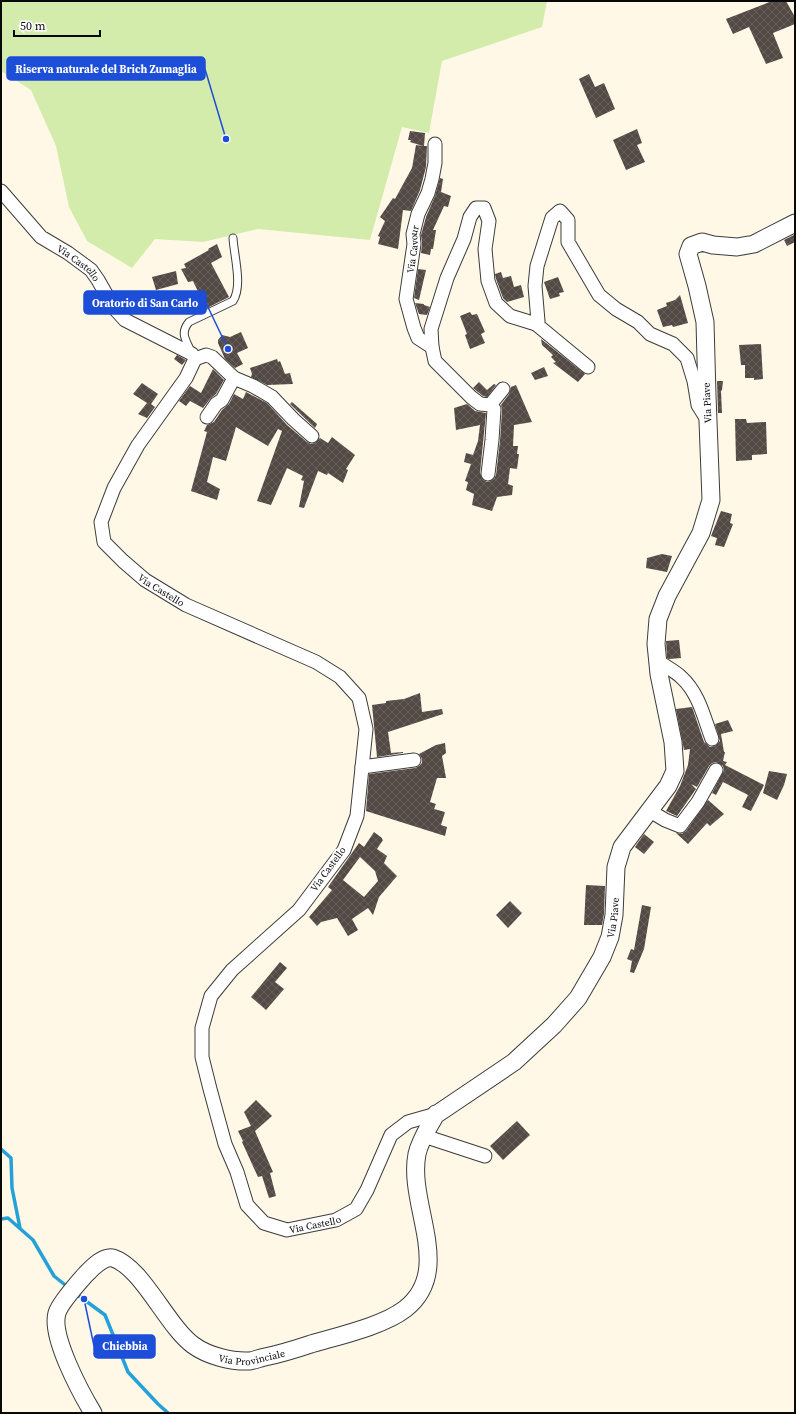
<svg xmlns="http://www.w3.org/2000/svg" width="796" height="1414" font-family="'Source Serif 4',serif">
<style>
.grass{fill:#d3ecac}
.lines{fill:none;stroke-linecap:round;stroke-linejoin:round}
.stream{stroke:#25a1da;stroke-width:3.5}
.building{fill:url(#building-cross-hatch);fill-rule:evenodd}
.service-casing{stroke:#3c3c3c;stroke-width:9}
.minor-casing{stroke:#3c3c3c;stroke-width:15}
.tertiary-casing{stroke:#3c3c3c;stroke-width:19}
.service{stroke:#fff;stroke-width:7}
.minor{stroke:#fff;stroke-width:13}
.tertiary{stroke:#fff;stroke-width:17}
.labels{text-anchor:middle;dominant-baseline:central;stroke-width:4;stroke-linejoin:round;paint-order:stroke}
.street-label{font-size:10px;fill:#090909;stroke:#fff}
.leader{fill:none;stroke:#1d4ed8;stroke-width:1.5}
.callout-dot{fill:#1d4ed8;stroke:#fff;stroke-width:1.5}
.callout{fill:#1d4ed8;stroke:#1d4ed8;stroke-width:1.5}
.callout-label{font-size:11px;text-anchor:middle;font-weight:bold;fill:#fff}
</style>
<defs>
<pattern id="building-cross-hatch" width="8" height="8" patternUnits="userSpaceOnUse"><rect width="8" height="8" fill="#534945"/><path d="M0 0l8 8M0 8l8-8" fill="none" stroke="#675f5b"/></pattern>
</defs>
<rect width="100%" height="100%" fill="#fff8e6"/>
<path class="grass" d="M1,1H547L542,27L442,61L429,133L402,127L370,240L258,229L203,242L155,239L132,268L87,241L69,207L56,146L31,90L1,71Z"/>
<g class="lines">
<path class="stream" d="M1,1149L11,1158L12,1188L20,1228
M1,1219L8,1218L33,1240L54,1276L69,1288
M75,1293L105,1315L128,1372L158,1404L168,1413"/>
</g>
<path class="building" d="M772,1H786L795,17V24L773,33L783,58L766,64L749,27L733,34L726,19Z
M589,74L595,87L604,83L615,109L596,118L579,79Z
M637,129L642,143L637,145L645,162L626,170L613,140Z
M410,131L425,133L424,146H427L426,167L420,190L411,211L403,210L398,249L378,244L380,237L378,236L385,221L380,217L393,198L395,199L412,168L416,145L423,146L410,142L411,140H408Z
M440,178L443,179L441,192L451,196L448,207L444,206L433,230H436L433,249H431L430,255L421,253L422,243L421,235L426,217L435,196Z
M794,235L795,242L787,246L784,240Z
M217,244L222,257L211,263L229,297L203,310L199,304L203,302L193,281L188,282L181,269L186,268L184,264L209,250L208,249Z
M418,269L426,270L419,300L414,298Z
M176,271L178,284L156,290L152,277Z
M501,272L503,278L511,276L514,287L521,285L524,297L507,302L503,298L496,279L495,274Z
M558,277L564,292L559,293L560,296L550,299L544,282Z
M680,295L688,323L673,327L672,325L663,327L657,310L667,306L666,303L675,300Z
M415,303L424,304V305L430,307L427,315L419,314Z
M470,312L472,315L477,314L485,332L481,334L485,343L470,349L465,335L467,334L460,316Z
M241,332L248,348L237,353L243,364L235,368L225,359L218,343V340L222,335L230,337Z
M541,339L585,374L578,382L553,363L556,362L551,357L553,355L542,345Z
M761,344L763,379L754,380V378H745V365H741L739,345Z
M177,355L186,360L182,365L174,359Z
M277,359L278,362L280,361L285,374L290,373L293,384L267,385L251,377L252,374L250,368Z
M544,367L548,376L535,380L531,373Z
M213,369L224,380L216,394L210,399L203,408L190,401L186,406L179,401L190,386L201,393Z
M717,381H723L722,390L721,391L722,413H718Z
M479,382L487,390L494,384L496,385L487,397L483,396L473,388Z
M142,383L158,394L151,404L155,407L147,418L138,414L147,403L133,394Z
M516,385L532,422L514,425L513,446H518L517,454H519L517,469L510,468L508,484L513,486L512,495L497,497L492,511L472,505L474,494L466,490L468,482L465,481L471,464L464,462L466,453L473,455L478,441L480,425L456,430L454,408L467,404L475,411L486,413L480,473L483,480L487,482L491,481L494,479L496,475L500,441L502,410L501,405L509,394L511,387Z
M246,392L267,403L287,425L307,442L311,444L315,443L320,438L328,443L332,437L355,455L346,469L348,470L343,483L328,473L327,475L318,471L304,508L299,507L304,481L301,480L303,476L287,468L271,505L257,501L282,431L278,429L268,446L236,427L226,461L213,457L207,482L220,489L217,500L191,491L207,432L204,431L207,425L214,422L222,410L229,404L234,394L243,399Z
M292,402L317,424L315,428L290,404Z
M735,419H746L747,423L766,422L767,454L752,455V460L736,461Z
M721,511L732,514L730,523L733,524L724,547L715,545L717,538L711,536Z
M662,554L672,556L667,572L646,568L647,558Z
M679,640L681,658L669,659L667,658L666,641Z
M420,693L422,712L442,709L443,714L388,732L391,753L403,752V753L377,757L372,705L386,703V701L404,699Z
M692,707L704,742L710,747L715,746L720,741L715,724L728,720L733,731L721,734L724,752H725L723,761L727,762L725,765L764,785L751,811L742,807L748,795L723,782L716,795L712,793L724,770L723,766L716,762L712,763L709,766L697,787L691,784L696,789L677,816L666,811L680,786L688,765L690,749L684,750L676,709Z
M445,743L446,753L442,756L446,778H437L430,802L436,804L434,809L445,812L441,825L447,827L445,836L366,811L369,774L415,768L419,766L422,763V759L419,754L436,745Z
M769,771L787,774L784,785L777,800L763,793Z
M708,800L724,814L710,826L707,823L688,844L676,833L682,834L686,831Z
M374,832L382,838V839L383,840L377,849L387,856L384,863L397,876L379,897L373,915L368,908L352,919L358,930L348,936L337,918L321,922L317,926L309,917L332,890L328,887L359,843L364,847ZM360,857L375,871L378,881L364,897L343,880Z
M644,834L654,842L644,854L635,847Z
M586,885L605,886L604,914L602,925H584Z
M510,901L522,913L508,928L496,915Z
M642,905L651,907L644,949L634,973L630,972L632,961L627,959L631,949L634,950Z
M280,962L287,968L275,982L284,989L266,1010L251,997Z
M256,1100L272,1116L255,1131L273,1172L270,1173L276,1196L269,1198L262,1176L258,1177L242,1142L243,1141L238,1131L251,1126L244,1112Z
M517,1121L530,1135L503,1160L490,1146Z"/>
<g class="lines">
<defs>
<path id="service" d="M192,354C187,341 179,334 189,322L233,301C243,286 234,256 233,238"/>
<g id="minor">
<path id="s1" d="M1,191L41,237L68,253L91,270L98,280L114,308L125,320L192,354L195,359L186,378L138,445L114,488L101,522L104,542L123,561L145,580L186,605L316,662L340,677L359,698L366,729L357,816L344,850L299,910L232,970L211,996L202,1028V1057L210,1089L225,1144L237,1172L247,1205L264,1223L287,1230L336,1220L356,1209L367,1190L391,1135L408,1122L436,1114"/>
<path d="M536,324L588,367"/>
<path id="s2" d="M432,347L418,338L414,328L406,299L414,244L413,234L418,214L428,193L432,179L435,163V144"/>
<path d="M195,359L206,355L212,357L234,378L253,386L272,397L293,419L312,436"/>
<path d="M490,405L503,389"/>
<path d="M207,417L216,404L222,400L234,378"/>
<path d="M488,474L492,440L494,409L490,405L480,404L471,397L435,361L432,347L431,329L447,278L464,239L470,217L476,208H484L489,221L485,249L488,281L496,303L510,316L536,324L538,321L535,286L537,266L552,218L560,211L568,220V242L599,295L616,309L638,322L650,334L673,344L687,358L694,381L698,405L708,421"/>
<path d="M658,661C666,667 675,671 681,677C699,693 704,718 712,739"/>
<path d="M362,767L414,760"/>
<path d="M650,811L665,820L680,826L698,802L716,770"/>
<path d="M424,1136L485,1156"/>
</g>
<g id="tertiary">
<path id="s3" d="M93,1413C81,1393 50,1336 57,1313C60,1303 78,1283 86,1274C92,1268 103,1256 113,1258C142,1267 167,1326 193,1345C208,1356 232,1362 250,1361C255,1360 260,1358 265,1357C280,1354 296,1349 311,1344C338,1336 383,1326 405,1309C455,1270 407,1205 417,1154C420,1140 429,1127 436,1114H437L514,1062L554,1025L578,998L602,957L610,937L614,915L616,867L622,847L668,786L675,771L673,742L659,674L656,644L658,619L667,596L701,533L711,500L707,395L705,322L697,286L688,254L691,246L702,242L713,245L737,247L754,244L795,223"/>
</g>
</defs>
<use href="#service" class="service-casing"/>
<use href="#minor" class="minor-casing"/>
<use href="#tertiary" class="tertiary-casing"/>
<use href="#service" class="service"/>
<use href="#minor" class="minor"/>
<use href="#tertiary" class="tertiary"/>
</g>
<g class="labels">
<g class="street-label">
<text stroke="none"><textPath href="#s2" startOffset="108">Via Cavour</textPath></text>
<text stroke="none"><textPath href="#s1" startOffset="107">Via Castello</textPath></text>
<text transform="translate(707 403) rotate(-93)">Via Piave</text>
<text stroke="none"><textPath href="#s1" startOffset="547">Via Castello</textPath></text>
<text transform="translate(328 869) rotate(-54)">Via Castello</text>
<text stroke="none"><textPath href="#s3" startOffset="1014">Via Piave</textPath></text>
<text stroke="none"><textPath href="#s1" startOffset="1423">Via Castello</textPath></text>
<text stroke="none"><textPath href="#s3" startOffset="371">Via Provinciale</textPath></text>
</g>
</g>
<path class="leader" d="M226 139L205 69M228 349L206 303M84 1299L94 1346"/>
<g class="callout-dot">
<circle cx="226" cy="139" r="4"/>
<circle cx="228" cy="349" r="4"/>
<circle cx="84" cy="1299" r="4"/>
</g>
<g class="callout">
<rect x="7" y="57" width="198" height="23" rx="4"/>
<rect x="84" y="291" width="122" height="23" rx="4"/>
<rect x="94" y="1335" width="61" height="23" rx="4"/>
</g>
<g class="callout-label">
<text x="106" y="73">Riserva naturale del Brich Zumaglia</text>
<text x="145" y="307">Oratorio di San Carlo</text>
<text x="125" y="1350">Chiebbia</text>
</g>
<rect width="796" height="1414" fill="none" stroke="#090909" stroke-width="4"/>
<path d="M14 30v6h86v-6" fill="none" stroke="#090909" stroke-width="2"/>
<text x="20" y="30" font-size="12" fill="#090909" stroke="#ffffff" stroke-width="3" paint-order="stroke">50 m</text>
</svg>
